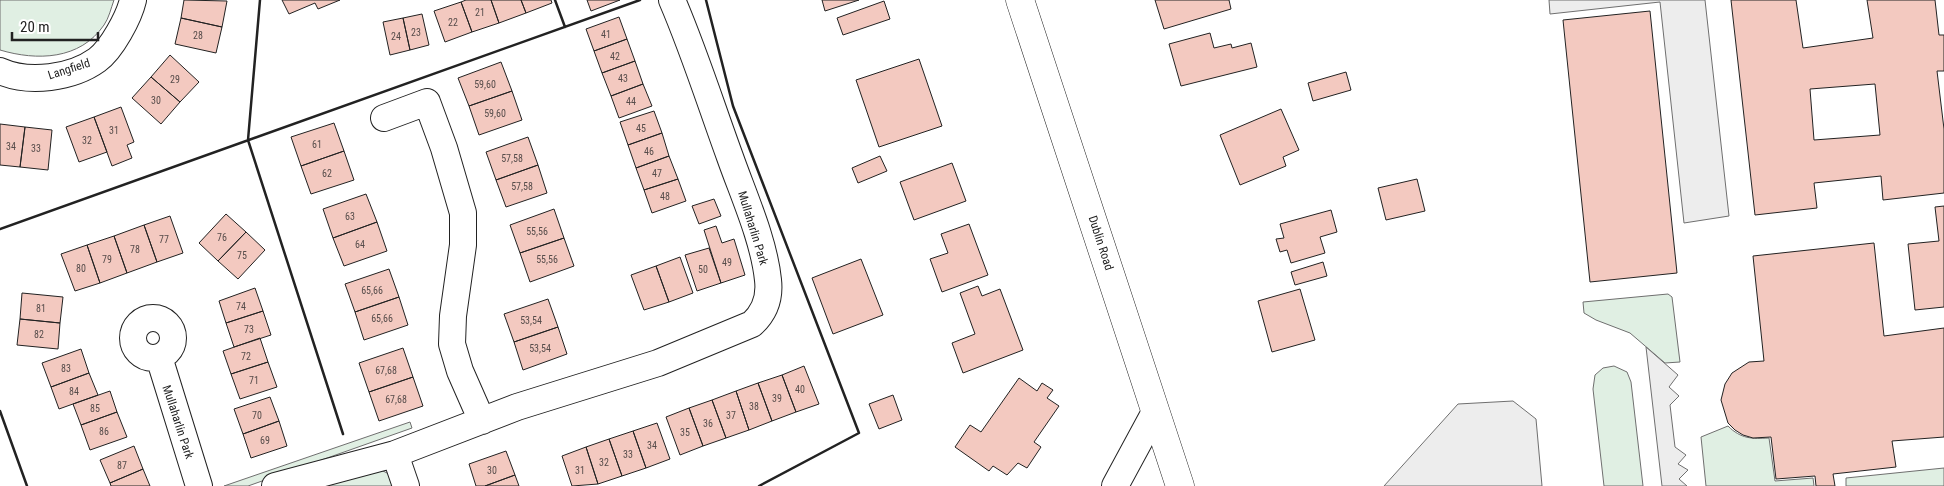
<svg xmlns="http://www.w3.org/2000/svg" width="1944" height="486" font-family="'Roboto Condensed',sans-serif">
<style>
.green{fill:#e0efe3;stroke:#6f6f6f}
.parking{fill:#ededed;stroke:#6f6f6f}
.building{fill:#f3c9c0;stroke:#222;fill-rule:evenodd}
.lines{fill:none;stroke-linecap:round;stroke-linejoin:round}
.street-casing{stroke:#222;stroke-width:28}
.secondary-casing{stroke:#222;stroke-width:29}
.street{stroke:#fff;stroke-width:26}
.secondary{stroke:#fff;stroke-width:28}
.wall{stroke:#222;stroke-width:2.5}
.labels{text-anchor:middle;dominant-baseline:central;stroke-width:4;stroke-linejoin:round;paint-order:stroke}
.number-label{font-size:10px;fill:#564c4a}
.street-label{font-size:12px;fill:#222;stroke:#fff}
</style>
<rect width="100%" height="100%" fill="#fff"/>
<path class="green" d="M0,0H114C111,8 109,18 104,25C80,60 37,61 0,50Z
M1668,294L1672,297L1680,362L1665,363L1630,333L1596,320L1584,313L1583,302Z
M1614,366L1627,372L1631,382L1643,486H1604L1593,389L1595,375L1603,368Z
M410,422L412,428L248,486H224Z
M1728,426C1741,439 1752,439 1769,438L1775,481L1813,478L1814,486H1706L1701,437Z
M1944,468V486H1846V478Z
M381,470L389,474L398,486H325Z"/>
<path class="parking" d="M1549,0H1705L1729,216L1684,223L1660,2L1550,14Z
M1646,347L1678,375L1669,387L1679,396L1670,405L1675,447L1686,455L1678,464L1688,470L1679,479L1687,486H1662Z
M1513,401L1536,419L1542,486H1384L1458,404Z"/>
<path class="building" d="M184,0L227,1L222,27L181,18Z
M282,0H340L318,9L315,3L289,14Z
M466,0H491L499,23L472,32L461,2Z
M491,0H521L526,13L499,23Z
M521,0H551L552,3L526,13Z
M587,0H620L591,11Z
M822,0H859L825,11Z
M1155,0H1229L1231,9L1164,29Z
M1731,0H1796L1803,48L1873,38L1867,0H1935L1939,35H1944V71H1937L1944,129V193L1883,200L1881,176L1814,183L1817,208L1755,215ZM1875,84L1880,135L1814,140L1810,89Z
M884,1L890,19L843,35L837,18Z
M461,2L472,32L445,42L434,11Z
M1650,11L1677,273L1590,282L1563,20Z
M422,14L429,45L410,50L403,18Z
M619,17L627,39L594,51L586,29Z
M181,18L222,27L216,53L175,44Z
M403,18L410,50L390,55L383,22Z
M1210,33L1214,48L1231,44L1232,48L1251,43L1257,67L1181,86L1169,44Z
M627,39L635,61L602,73L594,51Z
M170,55L199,82L180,102L151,77Z
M919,59L942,126L879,147L856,80Z
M635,61L643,84L611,96L602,73Z
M501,62L512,91L469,106L458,78Z
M1346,72L1351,90L1313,101L1308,83Z
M151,77L180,102L161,124L132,98Z
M643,84L652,106L619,118L611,96Z
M512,91L522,120L479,135L469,106Z
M121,107L134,142L127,145L132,158L112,166L94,117Z
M1281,109L1299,150L1283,157L1286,166L1240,185L1220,135Z
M654,111L662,133L628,145L620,122Z
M94,117L107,152L79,162L66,127Z
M334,123L344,151L301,166L291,137Z
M0,124L25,127L20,167L0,165Z
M25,127L52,130L48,170L20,167Z
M662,133L669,156L636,168L628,145Z
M528,137L538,165L496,180L486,152Z
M344,151L354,180L311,194L301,166Z
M669,156L678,179L644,190L636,168Z
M880,156L887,171L858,183L852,168Z
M952,163L966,201L914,220L900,182Z
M538,165L547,193L506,207L496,180Z
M678,179L686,201L652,213L644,190Z
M1417,179L1425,211L1386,220L1378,188Z
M366,194L377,222L333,238L323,209Z
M714,199L721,216L699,224L692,206Z
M1944,206V307L1915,310L1908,244L1939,241L1935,207Z
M554,209L564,238L520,253L510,225Z
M1331,210L1337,232L1320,237L1325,253L1291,263L1287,250L1280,252L1276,239L1284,238L1280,224Z
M226,214L246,232L218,261L199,243Z
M170,216L183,253L157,262L144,225Z
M377,222L387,251L344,266L333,238Z
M969,224L988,275L942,292L930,259L948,253L941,234Z
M144,225L157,262L127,273L114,236Z
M716,226L722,243L734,239L745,275L721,283L704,230Z
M246,232L265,250L238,279L218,261Z
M114,236L127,273L100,283L87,245Z
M564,238L574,266L530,282L520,253Z
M1874,243L1884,336L1944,328V437L1892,441L1896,467L1833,474L1835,486H1816L1815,476L1776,479L1771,437L1753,438L1743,435L1735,430L1728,423L1721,400L1725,384L1732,373L1749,362L1764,361L1753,256Z
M87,245L100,283L75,291L61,254Z
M709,248L721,283L697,291L685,255Z
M680,257L693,293L669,302L656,266Z
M861,259L883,315L833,334L812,278Z
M1323,262L1327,276L1295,285L1291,272Z
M656,266L669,302L644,310L631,275Z
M389,269L399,297L355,312L345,284Z
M978,286L982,296L1000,289L1023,350L963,373L952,343L975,334L960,293Z
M255,288L263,311L226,323L219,301Z
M1300,289L1315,340L1272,352L1258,301Z
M22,293L63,297L60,323L20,319Z
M399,297L408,325L364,340L355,312Z
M548,299L558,327L514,342L504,314Z
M263,311L271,335L234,347L226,323Z
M20,319L60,323L58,349L17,345Z
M558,327L567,354L523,370L514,342Z
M260,338L268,362L231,374L223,351Z
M403,348L413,377L369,392L359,363Z
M81,349L89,373L51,387L42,363Z
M268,362L277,387L240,399L231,374Z
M804,366L819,404L796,412L782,375Z
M89,373L98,395L59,409L51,387Z
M782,375L796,412L772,421L758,383Z
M413,377L423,406L379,421L369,392Z
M1019,378L1037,391L1042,383L1053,390L1047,398L1059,406L1034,442L1041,447L1027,468L1018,463L1007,475L993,466L989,471L955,447L970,425L981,432Z
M758,383L772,421L749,430L736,391Z
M110,391L117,412L81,425L73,404Z
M736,391L749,430L726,438L712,400Z
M893,395L902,420L879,429L869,404Z
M270,397L279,421L243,434L234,409Z
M712,400L726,438L703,446L689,408Z
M689,408L703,446L680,455L666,417Z
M117,412L127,437L90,450L81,425Z
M279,421L287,446L251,458L243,434Z
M657,423L670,459L646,468L633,431Z
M633,431L646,468L622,476L609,439Z
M609,439L622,476L598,484L586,447Z
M134,446L143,469L110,483L100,460Z
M586,447L598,484L572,486L562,456Z
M506,451L515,475L485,486H476L469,464Z
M143,469L150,486H111L110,483Z
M515,475L519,486H485Z"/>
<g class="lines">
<defs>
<path id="street" d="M0,71C29,84 72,78 97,60C112,49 129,17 133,0
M384,118L427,102L444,148L463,213V245L453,316L452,344L460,371L482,421
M133 338a20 20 0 1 1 40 0a20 20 0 1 1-40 0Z
M159,357L199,486
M395,454L406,486
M275,486L395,454L517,407L658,363L752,324C765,312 770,297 768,280C764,240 743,194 730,157C711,105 694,51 672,0
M1115,486L1155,412"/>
<path id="secondary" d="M1020,0L1180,486"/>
</defs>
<use href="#street" class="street-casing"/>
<use href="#secondary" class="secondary-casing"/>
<use href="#street" class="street"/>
<use href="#secondary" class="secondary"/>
<path class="wall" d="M260,0L248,140L343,434
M555,0L565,27
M706,0L733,106L859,433L759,486
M0,229L640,0
M0,411L27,486"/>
</g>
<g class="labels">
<g class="number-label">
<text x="480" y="12">21</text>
<text x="453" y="22">22</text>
<text x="416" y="32">23</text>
<text x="606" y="34">41</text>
<text x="198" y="35">28</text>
<text x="396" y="36">24</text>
<text x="615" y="56">42</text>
<text x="623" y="78">43</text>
<text x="175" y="79">29</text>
<text x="485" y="84">59,60</text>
<text x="156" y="100">30</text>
<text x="631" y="101">44</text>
<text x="495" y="113">59,60</text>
<text x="641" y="128">45</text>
<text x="114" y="130">31</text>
<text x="87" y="140">32</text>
<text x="317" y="144">61</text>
<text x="11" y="146">34</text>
<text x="36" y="148">33</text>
<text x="649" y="151">46</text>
<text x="512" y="158">57,58</text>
<text x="327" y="173">62</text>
<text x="657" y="173">47</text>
<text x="522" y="186">57,58</text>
<text x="665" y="196">48</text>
<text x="350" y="216">63</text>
<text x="537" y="231">55,56</text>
<text x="222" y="237">76</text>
<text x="164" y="239">77</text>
<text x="360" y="244">64</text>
<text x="135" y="249">78</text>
<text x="242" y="255">75</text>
<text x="107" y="259">79</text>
<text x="547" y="259">55,56</text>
<text x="727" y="262">49</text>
<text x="81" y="268">80</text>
<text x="703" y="269">50</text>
<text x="372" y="290">65,66</text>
<text x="241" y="306">74</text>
<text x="41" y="308">81</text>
<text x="382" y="318">65,66</text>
<text x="531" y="320">53,54</text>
<text x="249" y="329">73</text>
<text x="39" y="334">82</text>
<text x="540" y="348">53,54</text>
<text x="246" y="356">72</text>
<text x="66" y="368">83</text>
<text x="386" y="370">67,68</text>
<text x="254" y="380">71</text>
<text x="800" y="389">40</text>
<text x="74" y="391">84</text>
<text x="777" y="398">39</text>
<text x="396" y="399">67,68</text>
<text x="754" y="406">38</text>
<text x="95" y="408">85</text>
<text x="257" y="415">70</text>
<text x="731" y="415">37</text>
<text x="708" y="423">36</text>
<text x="104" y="431">86</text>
<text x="685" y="432">35</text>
<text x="265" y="440">69</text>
<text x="652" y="445">34</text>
<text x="628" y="454">33</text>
<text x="604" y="462">32</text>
<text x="122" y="465">87</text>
<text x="492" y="470">30</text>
<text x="580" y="470">31</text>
</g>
<g class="street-label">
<text transform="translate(69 69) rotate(-18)">Langfield</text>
<text transform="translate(753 228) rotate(73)">Mullaharlin Park</text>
<text transform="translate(1101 243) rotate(72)">Dublin Road</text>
<text transform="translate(178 422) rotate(72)">Mullaharlin Park</text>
</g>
</g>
<path d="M12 32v8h86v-8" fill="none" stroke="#222222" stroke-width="2.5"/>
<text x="20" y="32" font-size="15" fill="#222222" stroke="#ffffff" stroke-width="4" paint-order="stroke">20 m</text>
</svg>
